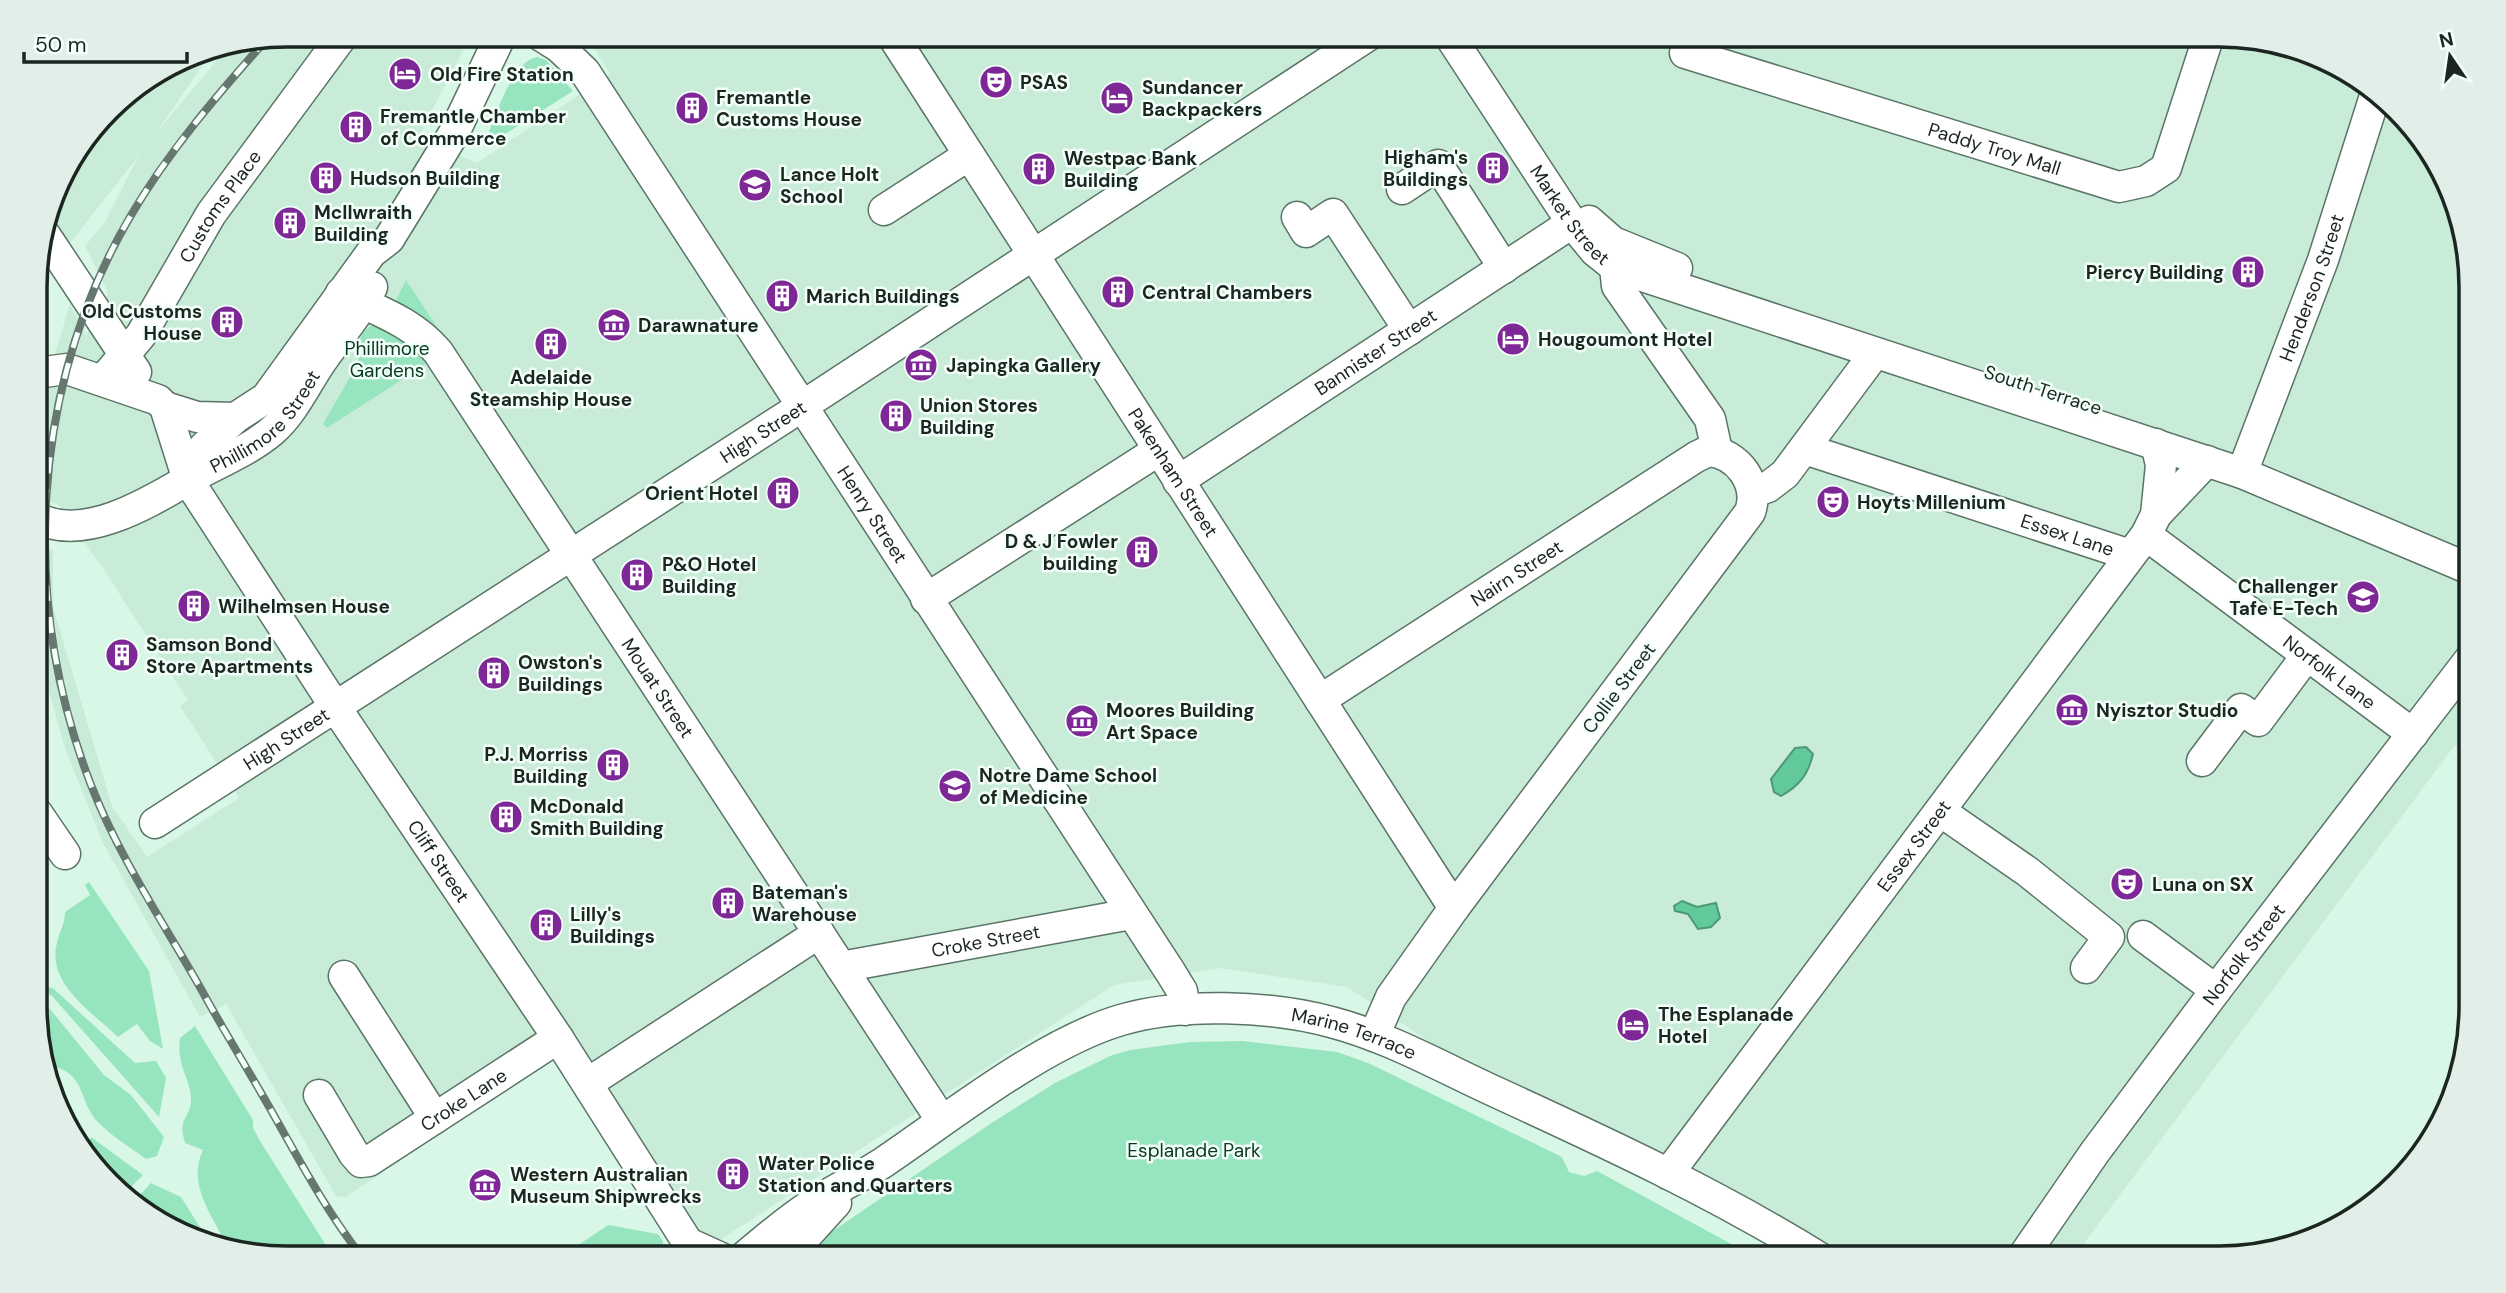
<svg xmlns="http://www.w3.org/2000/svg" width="2506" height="1293" font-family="'DM Sans',sans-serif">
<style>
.built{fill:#c8ecd8}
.green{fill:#97e5be}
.water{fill:#62c99a;stroke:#4d9876;stroke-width:2}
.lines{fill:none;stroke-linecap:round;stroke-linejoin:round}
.minor-casing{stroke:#5a7466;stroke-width:33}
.minor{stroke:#fff;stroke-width:30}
.rail-casing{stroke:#65776e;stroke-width:8}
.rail{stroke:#f3fff9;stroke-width:5;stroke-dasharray:16;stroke-linecap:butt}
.labels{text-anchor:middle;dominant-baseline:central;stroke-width:5;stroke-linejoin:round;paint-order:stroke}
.poi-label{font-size:19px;font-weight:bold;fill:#1c2621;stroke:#f3fff9;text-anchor:start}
.street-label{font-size:19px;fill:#1c2621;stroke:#f3fff9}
.park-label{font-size:19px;fill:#083724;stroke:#f3fff9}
.rim{fill:none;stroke:#1c2621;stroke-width:3.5}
</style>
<rect width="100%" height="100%" fill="#d9f7e7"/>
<path class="built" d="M287,35H435L463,50L418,138L477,163L610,74L586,35H2219L2331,61L2428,147L2469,254L2470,756L2455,745L2073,1258H1820L1580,1142L1347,987L1221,968L1114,985L692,1258L557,1054L346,1197L336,1196L226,1004L200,1017L103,843L66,751L47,685L36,602V553L53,550V607L112,806L147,857L239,798L180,706L188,700L108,576L59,505L36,496L37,448L49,383L77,358L55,354L70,304L86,336L108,292L85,246L105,222L139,155L36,287V270L61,175L121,98L191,54L213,50L156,133L228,47Z"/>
<path class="green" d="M537,57L546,60L573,91L496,140L488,135C496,114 513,61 537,57Z
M406,280L452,350L394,304Z
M371,326C395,328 415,345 426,364L327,428L323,424C330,411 359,365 360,354C361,340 357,335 371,326Z
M89,882L149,971L163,1049L150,1041L137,1024L118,1037C93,1013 46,983 57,943C59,931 65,925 65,912L90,895L85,885Z
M37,982L54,989L135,1063L156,1061L166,1078L159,1117L52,996L37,989Z
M37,1006L50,1009L104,1075L131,1095L164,1137L157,1156L146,1159C130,1147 111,1136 98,1122C76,1098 89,1074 47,1064L37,1039Z
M195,1026L253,1120V1128L260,1141L334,1258H287L226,1244C211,1214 187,1183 203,1150L185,1143C177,1117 190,1120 191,1100C192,1081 176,1067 180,1038Z
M1243,1041L1337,1052L1368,1063L1562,1157L1569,1172L1584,1176L1597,1171L1757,1258H807L824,1237L993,1122L1055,1083L1110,1056L1130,1050L1190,1042Z
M91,1137L143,1175L126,1192L87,1159L84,1153Z
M151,1183L181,1197L208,1240L175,1232L136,1199Z
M608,1225L658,1234L663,1241L660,1258H559Z"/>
<path class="water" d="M1806,747L1813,754C1808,775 1799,786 1781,796L1774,792L1771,779L1795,748Z
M1682,901L1697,907L1716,903L1720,918L1711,927L1698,929L1688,914L1675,911L1674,906Z"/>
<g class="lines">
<defs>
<g id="minor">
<path id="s1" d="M540,35L559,47L585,72L1171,973L1182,991L1185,1010"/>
<path id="s2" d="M892,35L1454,908"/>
<path id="s3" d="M1449,35L1572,223L1595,251L1615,267L2242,473L2470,569"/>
<path id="s4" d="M1685,53L2119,187L2146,181L2166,168L2209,35"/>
<path d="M1402,189L1438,165L1504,268"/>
<path d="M884,210L969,155"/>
<path d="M1297,217L1306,232L1333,214L1409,330"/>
<path d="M1589,221L1613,242L1677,268"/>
<path d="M45,235L136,372"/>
<path d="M1615,267L1617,286L1710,419L1717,451"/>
<path id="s5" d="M341,293C378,311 411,321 438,352L942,1121"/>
<path id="s6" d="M36,373L67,369L158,400L165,407L188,480L336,708L558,1038L688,1243L693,1258"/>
<path id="s7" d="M103,380L141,335L211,214L343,35"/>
<path d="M165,407L197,417L235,418"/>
<path id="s8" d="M1805,449L2130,555"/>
<path id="s9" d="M2242,473L2323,260L2374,99"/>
<path d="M188,480L204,447L235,418L266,398L371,253L389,239L454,133L501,35"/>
<path id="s10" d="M1178,481L1572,223"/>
<path d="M1754,492L1768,487L1785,474L1875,353"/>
<path d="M2156,515L2161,465L2156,444"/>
<path id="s11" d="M36,517C82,544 150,502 189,479C217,463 247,452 272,431C293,413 306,384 321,362C339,336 359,314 372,287"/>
<path id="s12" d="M2146,535L2413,734"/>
<path d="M926,599L1159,450"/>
<path id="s13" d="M1320,700L1696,457L1708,451C1738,453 1760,484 1750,512L1454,908L1391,997L1374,1036"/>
<path d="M2202,761L2241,709L2258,721L2307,655"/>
<path d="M1940,811L2028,872L2109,937L2086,968"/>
<path d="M37,813L65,854"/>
<path id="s14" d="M155,823L801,407L1369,35"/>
<path d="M2143,936L2216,990"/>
<path id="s15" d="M841,967L1131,914"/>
<path d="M344,976L435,1118"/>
<path d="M588,1083L819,933"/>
<path id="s16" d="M319,1095L354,1154L361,1162L369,1161L558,1038"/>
<path id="s17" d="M1668,1174L2146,535L2156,515L2207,461"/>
<path d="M688,1243L721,1258"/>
<path id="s18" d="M744,1257C766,1239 787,1220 811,1205C834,1189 860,1178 884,1162C952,1116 1043,1043 1121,1020C1180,1002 1272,1006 1331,1022C1389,1037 1443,1068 1498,1093C1607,1143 1717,1194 1820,1258"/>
<path d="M793,1258L798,1245L836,1203"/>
<path id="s19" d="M2022,1258L2095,1152L2216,990L2470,659"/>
</g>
</defs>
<use href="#minor" class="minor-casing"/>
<use href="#minor" class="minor"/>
<defs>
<path id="rail" d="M267,39C217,95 168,152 130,217C30,388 20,601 91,785C119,857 163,922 201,989C225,1033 252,1076 276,1119C303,1167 329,1215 363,1258"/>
</defs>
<use href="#rail" class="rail-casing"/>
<use href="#rail" class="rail"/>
</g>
<defs>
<symbol id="hotel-disc" viewBox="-11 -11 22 22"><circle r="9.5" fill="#7e2796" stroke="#f3fff9"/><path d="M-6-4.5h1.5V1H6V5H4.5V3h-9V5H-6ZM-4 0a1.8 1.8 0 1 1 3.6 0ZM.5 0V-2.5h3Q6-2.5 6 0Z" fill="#fff"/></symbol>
<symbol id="theatre-disc" viewBox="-11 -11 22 22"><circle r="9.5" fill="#7e2796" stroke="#f3fff9"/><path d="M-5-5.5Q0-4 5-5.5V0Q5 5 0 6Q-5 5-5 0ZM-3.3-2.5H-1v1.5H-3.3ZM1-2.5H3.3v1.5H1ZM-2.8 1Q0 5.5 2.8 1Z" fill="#fff"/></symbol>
<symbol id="building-disc" viewBox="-11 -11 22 22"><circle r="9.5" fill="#7e2796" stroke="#f3fff9"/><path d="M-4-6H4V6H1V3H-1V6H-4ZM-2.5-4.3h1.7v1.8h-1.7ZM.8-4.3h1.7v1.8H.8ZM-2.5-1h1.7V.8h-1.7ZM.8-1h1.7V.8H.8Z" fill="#fff"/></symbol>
<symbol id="school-disc" viewBox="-11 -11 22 22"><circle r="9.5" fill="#7e2796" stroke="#f3fff9"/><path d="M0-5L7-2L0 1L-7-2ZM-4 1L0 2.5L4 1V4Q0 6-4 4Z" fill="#fff"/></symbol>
<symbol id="museum-disc" viewBox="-11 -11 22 22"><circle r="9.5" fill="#7e2796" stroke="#f3fff9"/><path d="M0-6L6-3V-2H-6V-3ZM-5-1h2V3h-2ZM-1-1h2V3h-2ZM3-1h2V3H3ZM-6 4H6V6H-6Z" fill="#fff"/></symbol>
<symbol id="university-disc" viewBox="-11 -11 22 22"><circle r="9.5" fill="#7e2796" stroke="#f3fff9"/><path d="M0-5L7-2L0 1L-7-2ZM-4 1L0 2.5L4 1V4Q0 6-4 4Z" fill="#fff"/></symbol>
</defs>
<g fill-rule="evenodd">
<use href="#hotel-disc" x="386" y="55" width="38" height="38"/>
<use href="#theatre-disc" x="977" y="63" width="38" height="38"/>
<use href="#hotel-disc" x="1098" y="79" width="38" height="38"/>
<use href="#building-disc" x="673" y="89" width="38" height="38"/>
<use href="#building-disc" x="337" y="108" width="38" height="38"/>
<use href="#building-disc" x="1474" y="149" width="38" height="38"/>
<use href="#building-disc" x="1020" y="150" width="38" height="38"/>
<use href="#building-disc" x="307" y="159" width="38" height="38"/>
<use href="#school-disc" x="736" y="166" width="38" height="38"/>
<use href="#building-disc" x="271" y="204" width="38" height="38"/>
<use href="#building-disc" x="2229" y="253" width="38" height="38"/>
<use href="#building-disc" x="1099" y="273" width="38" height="38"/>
<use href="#building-disc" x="763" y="277" width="38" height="38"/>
<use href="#building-disc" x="208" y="303" width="38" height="38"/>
<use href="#museum-disc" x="595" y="306" width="38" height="38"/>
<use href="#hotel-disc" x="1494" y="320" width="38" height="38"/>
<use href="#building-disc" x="532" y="325" width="38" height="38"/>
<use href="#museum-disc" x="902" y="346" width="38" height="38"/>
<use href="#building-disc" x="877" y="397" width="38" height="38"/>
<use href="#building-disc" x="764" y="474" width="38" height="38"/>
<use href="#theatre-disc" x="1814" y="483" width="38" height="38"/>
<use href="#building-disc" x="1123" y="533" width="38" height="38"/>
<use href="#building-disc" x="618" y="556" width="38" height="38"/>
<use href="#university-disc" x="2344" y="578" width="38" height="38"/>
<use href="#building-disc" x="175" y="587" width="38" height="38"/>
<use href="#building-disc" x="103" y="636" width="38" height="38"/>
<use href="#building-disc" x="475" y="654" width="38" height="38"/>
<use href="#museum-disc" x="2053" y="691" width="38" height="38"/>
<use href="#museum-disc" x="1063" y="702" width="38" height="38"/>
<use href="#building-disc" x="594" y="746" width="38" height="38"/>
<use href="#university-disc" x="936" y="767" width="38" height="38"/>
<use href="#building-disc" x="487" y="798" width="38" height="38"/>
<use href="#theatre-disc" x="2108" y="865" width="38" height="38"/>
<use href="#building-disc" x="709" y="884" width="38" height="38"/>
<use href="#building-disc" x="527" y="906" width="38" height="38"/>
<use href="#hotel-disc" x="1614" y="1006" width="38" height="38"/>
<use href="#building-disc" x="714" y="1155" width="38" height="38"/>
<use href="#museum-disc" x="466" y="1166" width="38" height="38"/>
</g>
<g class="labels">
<g class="poi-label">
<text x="430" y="74">Old Fire Station</text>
<text x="1020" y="82">PSAS</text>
<text x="1142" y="87">Sundancer<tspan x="1142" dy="22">Backpackers</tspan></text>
<text x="716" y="97">Fremantle<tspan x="716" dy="22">Customs House</tspan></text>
<text x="380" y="116">Fremantle Chamber<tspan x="380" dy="22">of Commerce</tspan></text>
<text x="1468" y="157" text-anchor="end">Higham's<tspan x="1468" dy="22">Buildings</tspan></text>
<text x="1064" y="158">Westpac Bank<tspan x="1064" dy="22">Building</tspan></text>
<text x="780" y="174">Lance Holt<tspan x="780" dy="22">School</tspan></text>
<text x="350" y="178">Hudson Building</text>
<text x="314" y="212">McIlwraith<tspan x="314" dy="22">Building</tspan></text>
<text x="2224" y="272" text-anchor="end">Piercy Building</text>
<text x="1142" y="292">Central Chambers</text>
<text x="806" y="296">Marich Buildings</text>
<text x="202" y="311" text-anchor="end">Old Customs<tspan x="202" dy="22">House</tspan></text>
<text x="638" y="325">Darawnature</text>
<text x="1538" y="339">Hougoumont Hotel</text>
<text x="946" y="365">Japingka Gallery</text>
<text x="551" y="377" text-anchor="middle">Adelaide<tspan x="551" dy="22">Steamship House</tspan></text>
<text x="920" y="405">Union Stores<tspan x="920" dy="22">Building</tspan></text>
<text x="758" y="493" text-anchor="end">Orient Hotel</text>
<text x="1857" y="502">Hoyts Millenium</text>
<text x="1118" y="541" text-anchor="end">D &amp; J Fowler<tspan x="1118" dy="22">building</tspan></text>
<text x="662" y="564">P&amp;O Hotel<tspan x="662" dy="22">Building</tspan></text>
<text x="2338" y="586" text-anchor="end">Challenger<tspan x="2338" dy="22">Tafe E-Tech</tspan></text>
<text x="218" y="606">Wilhelmsen House</text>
<text x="146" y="644">Samson Bond<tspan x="146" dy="22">Store Apartments</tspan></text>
<text x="518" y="662">Owston's<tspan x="518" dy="22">Buildings</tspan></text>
<text x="1106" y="710">Moores Building<tspan x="1106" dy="22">Art Space</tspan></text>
<text x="2096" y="710">Nyisztor Studio</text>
<text x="588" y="754" text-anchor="end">P.J. Morriss<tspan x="588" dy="22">Building</tspan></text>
<text x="979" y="775">Notre Dame School<tspan x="979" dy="22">of Medicine</tspan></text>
<text x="530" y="806">McDonald<tspan x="530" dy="22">Smith Building</tspan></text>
<text x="2152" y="884">Luna on SX</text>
<text x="752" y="892">Bateman's<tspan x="752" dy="22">Warehouse</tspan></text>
<text x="570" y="914">Lilly's<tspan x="570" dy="22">Buildings</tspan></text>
<text x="1658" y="1014">The Esplanade<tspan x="1658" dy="22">Hotel</tspan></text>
<text x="758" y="1163">Water Police<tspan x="758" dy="22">Station and Quarters</tspan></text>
<text x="510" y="1174">Western Australian<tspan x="510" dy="22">Museum Shipwrecks</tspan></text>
</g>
<g class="street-label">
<text stroke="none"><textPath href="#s4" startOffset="324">Paddy Troy Mall</textPath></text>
<text stroke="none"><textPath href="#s7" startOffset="210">Customs Place</textPath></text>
<text stroke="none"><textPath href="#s3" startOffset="217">Market Street</textPath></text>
<text stroke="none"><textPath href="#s9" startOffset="198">Henderson Street</textPath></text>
<text stroke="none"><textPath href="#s10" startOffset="236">Bannister Street</textPath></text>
<text transform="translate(2043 390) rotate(18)">South Terrace</text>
<text stroke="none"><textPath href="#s11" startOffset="262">Phillimore Street</textPath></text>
<text stroke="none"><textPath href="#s14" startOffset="723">High Street</textPath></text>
<text stroke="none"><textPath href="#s2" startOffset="520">Pakenham Street</textPath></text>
<text stroke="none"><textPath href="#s1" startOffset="586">Henry Street</textPath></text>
<text stroke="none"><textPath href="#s8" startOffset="276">Essex Lane</textPath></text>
<text stroke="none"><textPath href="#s13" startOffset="234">Nairn Street</textPath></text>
<text stroke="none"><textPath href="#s12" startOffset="229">Norfolk Lane</textPath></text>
<text transform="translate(1619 688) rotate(-53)">Collie Street</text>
<text stroke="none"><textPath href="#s5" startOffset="516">Mouat Street</textPath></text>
<text stroke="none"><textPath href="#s14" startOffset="156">High Street</textPath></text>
<text stroke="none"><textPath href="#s17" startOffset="410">Essex Street</textPath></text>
<text stroke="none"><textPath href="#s6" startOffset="670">Cliff Street</textPath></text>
<text stroke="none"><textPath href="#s15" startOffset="147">Croke Street</textPath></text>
<text stroke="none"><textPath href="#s19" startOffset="376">Norfolk Street</textPath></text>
<text stroke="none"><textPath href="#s18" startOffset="684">Marine Terrace</textPath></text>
<text stroke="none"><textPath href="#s16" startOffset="200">Croke Lane</textPath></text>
</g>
<g class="park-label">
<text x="387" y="348">Phillimore<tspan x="387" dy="22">Gardens</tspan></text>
<text x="1194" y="1150">Esplanade Park</text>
</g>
</g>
<path d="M0 0H2506V1293H0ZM287 47H2219A240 240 0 0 1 2459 287V1006A240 240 0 0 1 2219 1246H287A240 240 0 0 1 47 1006V287A240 240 0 0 1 287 47Z" fill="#e2eee8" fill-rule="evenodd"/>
<path class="rim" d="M287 47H2219A240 240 0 0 1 2459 287V1006A240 240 0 0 1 2219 1246H287A240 240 0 0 1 47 1006V287A240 240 0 0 1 287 47Z"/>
<g transform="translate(2450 56) rotate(347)" stroke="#f3fff9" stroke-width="5" paint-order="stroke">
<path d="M0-5L12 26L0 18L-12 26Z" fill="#1c2621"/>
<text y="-10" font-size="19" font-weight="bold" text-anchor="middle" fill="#1c2621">N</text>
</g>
<path d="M24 52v10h163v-10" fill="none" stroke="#1c2621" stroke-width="3.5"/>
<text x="35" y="52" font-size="21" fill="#1c2621" stroke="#f3fff9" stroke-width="5" paint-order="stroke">50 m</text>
</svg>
